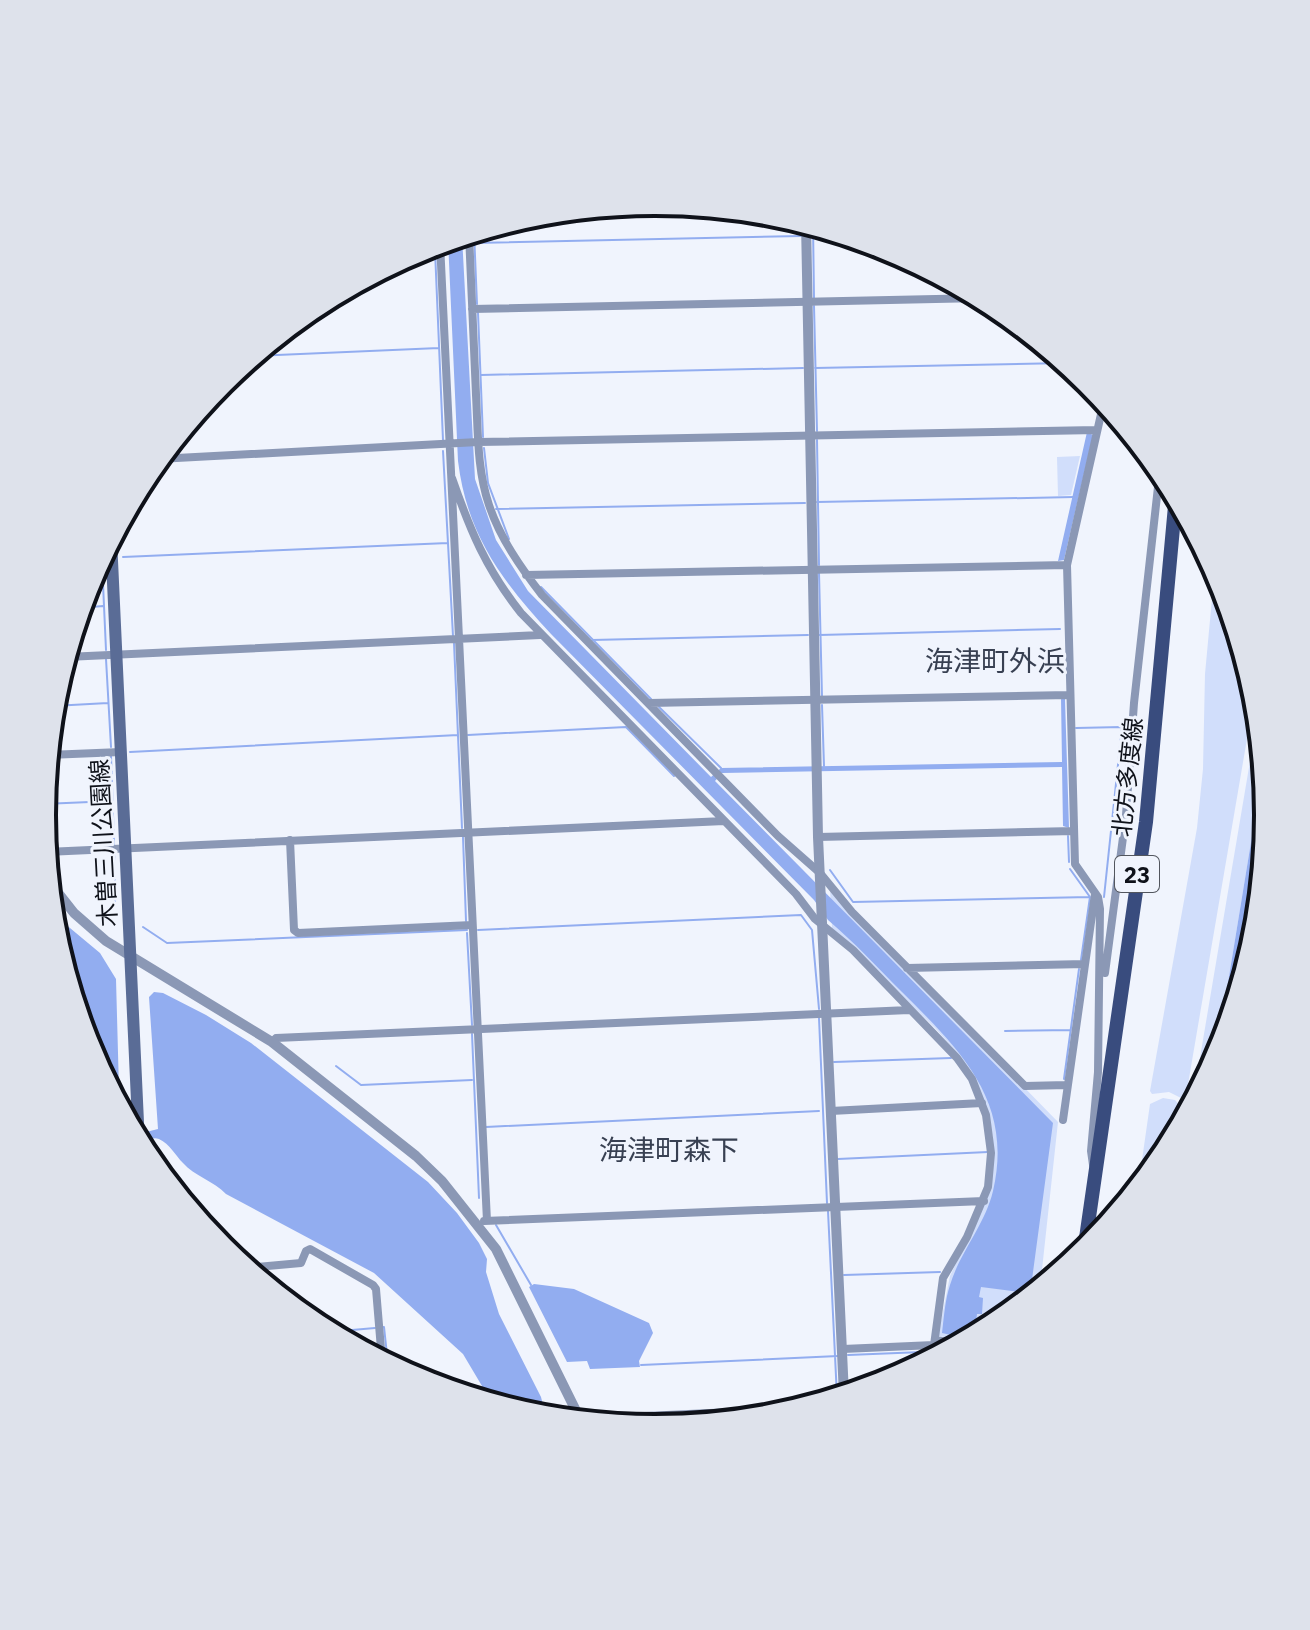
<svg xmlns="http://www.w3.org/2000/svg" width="1310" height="1630" font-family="'IBM Plex Sans','Noto Sans JP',sans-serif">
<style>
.green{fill:#d1defb}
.water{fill:#92adf0}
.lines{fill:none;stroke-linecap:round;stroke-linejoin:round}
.stream{stroke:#92adf0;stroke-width:2}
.minor{stroke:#8b98b5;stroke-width:8}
.tertiary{stroke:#8b98b5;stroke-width:10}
.secondary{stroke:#5a6c96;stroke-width:12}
.primary{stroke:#394c7e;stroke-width:14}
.labels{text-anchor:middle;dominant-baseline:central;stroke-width:6;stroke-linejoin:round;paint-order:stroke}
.shield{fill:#f0f4fd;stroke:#52565e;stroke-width:2}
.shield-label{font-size:22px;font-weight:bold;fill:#0f121a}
.street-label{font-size:24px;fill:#0f121a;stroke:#f0f4fd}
.quarter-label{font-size:28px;fill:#384052;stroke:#f0f4fd}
.rim{fill:none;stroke:#0f121a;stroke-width:4}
</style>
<rect width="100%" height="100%" fill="#f0f4fd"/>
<path class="green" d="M1080,456L1071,495L1058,496L1057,457Z
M1217,573L1255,692L1186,1096L1183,1099L1169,1092L1152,1094L1150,1091L1197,828L1203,769L1205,674L1214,577Z
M1258,714L1263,769L1223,1013L1218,1015L1207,1077L1192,1105Z
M830,889L1058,1122L1040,1288L995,1325L959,1344L958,1339L938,1336L950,1276L986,1200L993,1137L959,1055L935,1028L832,928Z
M1163,1098L1175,1100L1184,1110C1179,1141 1157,1165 1138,1188L1150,1104Z"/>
<path class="water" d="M462,236L475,479L496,540L528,591L711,777L721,768L1062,762L1061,698L1065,699L1069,828L1063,826L1062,767L722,773L715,781L1053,1123L1031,1287L1028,1293L981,1287L979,1297L983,1298L982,1314H977L974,1336L962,1343L960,1337L942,1333C944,1317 945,1300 950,1285C960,1252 985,1225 993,1191C1014,1101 960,1050 902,992C878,968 854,942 828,920L814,900L551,634C502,581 467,535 458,461L448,240Z
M1087,432L1093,435L1064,560L1058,561Z
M1263,769C1273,866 1253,990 1207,1077L1218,1014L1223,1013Z
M51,906L64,923L100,953L116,979L119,1090L117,1092L111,1091C82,1037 57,968 51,906Z
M154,992L163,993L206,1015L251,1043L428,1182L457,1213L479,1243L487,1259L486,1272L499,1314L541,1397L546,1417L483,1400L482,1386L463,1354L374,1273L226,1194C214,1181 194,1176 183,1163C175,1155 170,1144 159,1139C154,1137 151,1139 147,1141L146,1132L158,1129L149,997Z
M534,1284L574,1289L649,1323L653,1333L639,1361L640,1367L590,1369L587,1361L567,1362L529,1287Z"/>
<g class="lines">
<path class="stream" d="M813,225L814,298
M474,232L477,304
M811,236H846
M474,243L801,236
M435,250L443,440
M814,306L817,431
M478,313L483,437
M252,356L439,348
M815,368L1066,363
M481,375L803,368
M817,440L819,565
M484,448L488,483L509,539
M443,451L453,636
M817,502L1074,497
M496,509L805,503
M123,557L448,543
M102,562L106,650
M819,573L822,697
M541,587L651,699
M80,608L103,606
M819,635L1060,629
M592,640L808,635
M454,643L462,828
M106,659L111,747
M822,705L824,766
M53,706L108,703
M659,707L721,768
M1076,728L1122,727L1104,897
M468,735L626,727L674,776
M130,752L458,735
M111,756L114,845
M43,804L113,801
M1068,836L1069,862
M463,837L466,921
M115,853V907
M1070,869L1090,897L1081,960
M830,870L853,902L1090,897
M143,927L167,943L467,930
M478,930L801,915L812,930L819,1009
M467,933L472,1025
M819,1018L827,1203
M1005,1031L1071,1030
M472,1034L479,1198
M834,1062L951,1058
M336,1066L361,1085L472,1080
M1064,1079L1079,969
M486,1127L819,1111
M146,1149L147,1158
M838,1159L988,1152
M828,1211L837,1397
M496,1225L531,1285
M844,1275L940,1272
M382,1327H384L388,1364
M329,1332L375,1328
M848,1355L947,1351
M641,1365L838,1356"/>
<path class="minor" d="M469,234C471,287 474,341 476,395C478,431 477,470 489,505C500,538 521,568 542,595L778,836L820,873L852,912L1025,1086L1067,1085
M440,243L487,1221
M472,309L982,298
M158,459L478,442L1097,430
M452,478C470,530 486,569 521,613L796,894L815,919L853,950L957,1058L972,1079L986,1115L991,1153L988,1187L967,1237L943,1278L934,1345L843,1349
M526,575L1067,565
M66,657L540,635
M649,703L1069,695
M48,755L121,752
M818,837L1074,831
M290,840L294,930L298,933L472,925
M46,852L724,821
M907,968L1085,964
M1105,973L1126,815L1134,703L1160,469
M272,1042L276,1038L909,1010
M831,1111L982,1103
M123,1114L138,1126
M1063,1120L1095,894
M1093,1165L1091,1151L1098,1072L1100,909L1098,897L1075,864L1067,565L1104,401
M484,1221L984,1201
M246,1268L301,1263L306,1251L310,1249L373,1285L376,1289L382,1361
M935,1340L955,1343L956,1346
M458,1393L473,1392
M580,1419L799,1409"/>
<path class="tertiary" d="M806,223L818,837L844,1395
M48,880L74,913L106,941L272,1042L416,1156L442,1181L496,1249L581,1421"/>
<path class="secondary" d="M111,539L139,1144"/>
<path class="primary" d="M1084,1252L1146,822L1176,495"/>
</g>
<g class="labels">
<rect class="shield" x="1115" y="856" width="44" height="36" rx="6"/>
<g class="shield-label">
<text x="1137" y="874">23</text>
</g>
<g class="street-label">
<text transform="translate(1127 777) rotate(-84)">北方多度線</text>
<text transform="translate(103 843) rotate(-93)">木曽三川公園線</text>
</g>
<g class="quarter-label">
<text x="995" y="660">海津町外浜</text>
<text x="669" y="1149">海津町森下</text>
</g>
</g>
<path d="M0 0H1310V1630H0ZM56 815a599 599 0 1 1 1198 0a599 599 0 1 1-1198 0Z" fill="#dee2eb" fill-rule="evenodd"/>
<path class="rim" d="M56 815a599 599 0 1 1 1198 0a599 599 0 1 1-1198 0Z"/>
</svg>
